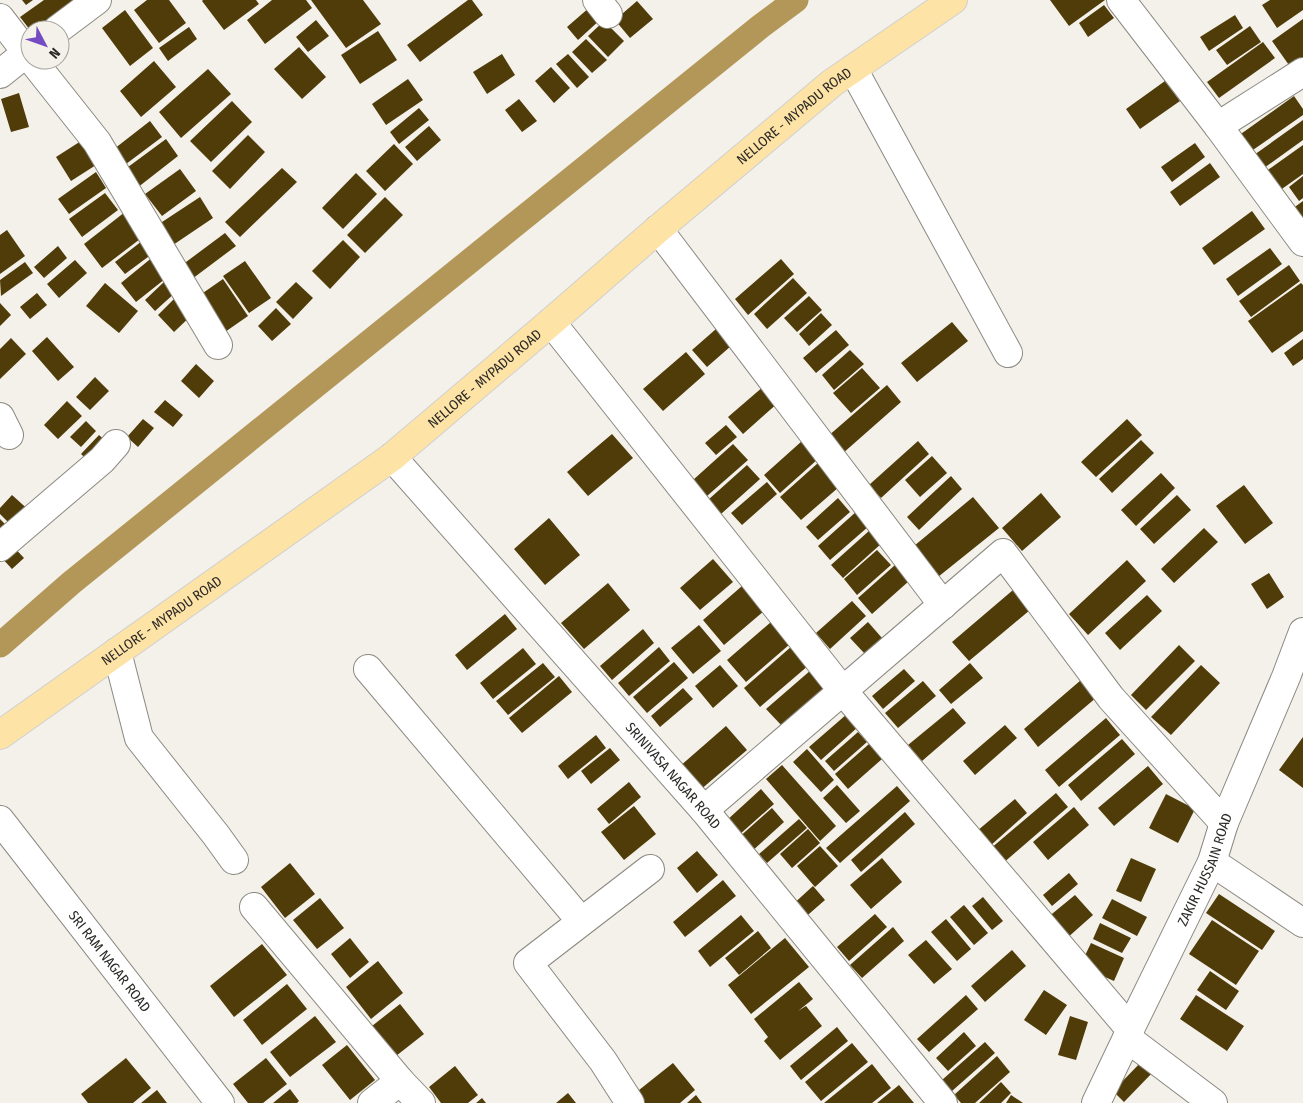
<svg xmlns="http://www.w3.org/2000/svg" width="1303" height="1103" font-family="'Fira Sans Condensed',sans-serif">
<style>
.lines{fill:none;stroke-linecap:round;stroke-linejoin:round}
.canal{stroke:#b39758;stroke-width:25}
.building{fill:#503c09}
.minor-casing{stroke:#8b8982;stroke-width:30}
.major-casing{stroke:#d0d0cf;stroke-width:30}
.minor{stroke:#fff;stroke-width:28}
.major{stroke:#fee3a7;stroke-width:28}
.labels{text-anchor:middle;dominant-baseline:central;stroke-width:5;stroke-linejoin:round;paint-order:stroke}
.street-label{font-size:14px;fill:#2a2926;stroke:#f4f1ea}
</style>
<rect width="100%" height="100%" fill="#f4f1ea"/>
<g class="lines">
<path class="canal" d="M0,645L71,583L761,26L796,0"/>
</g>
<path class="building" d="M22,0H33L26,5Z
M44,0H81L39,30H30L20,17Z
M147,0H169L186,23L159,43L134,10Z
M203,0H256L259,4L224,30L202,1Z
M272,0H306L312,8L265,44L247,20Z
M311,0H363L381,24L346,48Z
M468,0H472L483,15L420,62L407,45Z
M1050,0H1105L1069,26Z
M1270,0H1303V10L1277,28L1262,5Z
M637,1L653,19L630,38L615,20Z
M1104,5L1114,18L1088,37L1079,23Z
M590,7L601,19L578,40L567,27Z
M125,10L153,48L130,66L102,28Z
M1235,15L1243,28L1209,51L1200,37Z
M1303,19V59L1291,68L1272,41Z
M316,20L329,36L308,52L296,37Z
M604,21L624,41L608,57L588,36Z
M1250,26L1261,42L1227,65L1216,50Z
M189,27L197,39L168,61L159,48Z
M378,31L397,60L360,84L341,55Z
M586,39L607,60L592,73L572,52Z
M1263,42L1275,58L1219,98L1207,82Z
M299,47L326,77L302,99L274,69Z
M502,54L515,75L487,94L473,72Z
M568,54L589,77L577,88L556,64Z
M154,61L176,87L141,117L120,91Z
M551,67L570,88L554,103L535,81Z
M208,69L231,94L181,138L159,112Z
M408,79L423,100L386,125L372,104Z
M1165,81L1180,101L1140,129L1126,109Z
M19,93L29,127L11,132L1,99Z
M1294,96L1303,109V115L1250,152L1238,136Z
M519,99L537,121L522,132L505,110Z
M232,101L252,122L211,162L190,141Z
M419,108L429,120L399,144L390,132Z
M1303,120V140L1264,168L1254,155Z
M150,121L162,137L126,164L114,149Z
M429,126L441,140L417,161L405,147Z
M248,135L265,152L230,189L212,171Z
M166,139L178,156L137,188L124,170Z
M81,141L96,165L71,181L56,157Z
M1195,143L1205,157L1172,182L1161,167Z
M394,144L413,164L385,191L366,171Z
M1303,145V174L1279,191L1265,172Z
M1210,163L1220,177L1180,206L1170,192Z
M282,168L297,182L240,237L225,222Z
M180,169L196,191L162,216L145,194Z
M96,172L106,188L69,214L58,199Z
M356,173L377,194L343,229L322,208Z
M1303,176V198L1299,201L1289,187Z
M105,193L118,210L82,237L69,219Z
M200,197L213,218L173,245L159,224Z
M385,197L403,215L365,253L347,235Z
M1303,201V224L1292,209Z
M1252,211L1265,229L1214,265L1202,248Z
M125,212L144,236L102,268L84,244Z
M7,230L25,256L0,274V235Z
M225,233L236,246L192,279L182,265Z
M343,240L360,257L330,289L312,271Z
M142,241L152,254L125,274L115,262Z
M58,246L67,258L44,278L34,267Z
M1270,248L1282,264L1238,296L1226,279Z
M154,256L170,275L136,302L121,283Z
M781,259L794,274L748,315L735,299Z
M75,260L87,273L59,298L47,284Z
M245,261L271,298L249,313L223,276Z
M25,262L33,273L1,296L0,280Z
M1289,265L1300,281L1251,317L1239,301Z
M793,278L807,293L767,329L754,314Z
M223,279L248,316L225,332L200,295Z
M165,281L176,292L155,311L145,300Z
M296,282L313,298L293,319L276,302Z
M105,283L138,311L119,333L86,306Z
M1301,283L1303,285V331L1272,353L1248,321Z
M37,293L47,305L30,319L20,307Z
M178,295L194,313L174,332L158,315Z
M809,296L822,310L797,332L784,318Z
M0,303L11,315L0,326Z
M276,308L291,324L272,341L258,326Z
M821,313L832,325L809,346L799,334Z
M952,322L968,341L917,382L901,363Z
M716,329L731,346L707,367L692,350Z
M836,330L849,345L816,373L803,358Z
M47,337L74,367L58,381L32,351Z
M11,338L26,354L0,379V349Z
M1303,339V359L1293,366L1284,353Z
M850,350L864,364L834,390L822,375Z
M686,352L705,374L663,411L643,389Z
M196,364L214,381L199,398L181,381Z
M862,368L880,388L851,413L833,393Z
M95,377L109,391L90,410L76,397Z
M887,385L901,402L842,454L827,437Z
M764,386L779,402L743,434L728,417Z
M165,400L183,415L173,427L154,412Z
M67,401L82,416L58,439L44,425Z
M143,419L154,428L138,447L127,437Z
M1127,419L1142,435L1096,477L1081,462Z
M86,421L96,431L81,447L70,437Z
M726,425L737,437L716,455L705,443Z
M612,434L633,458L588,496L567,472Z
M99,435L111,446L93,465L81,454Z
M1141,440L1154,453L1112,493L1099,479Z
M802,441L818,459L780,493L764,475Z
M918,441L929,454L881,498L869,485Z
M733,444L748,460L707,496L693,480Z
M932,456L947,473L920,497L905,480Z
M818,463L839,487L801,520L780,497Z
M747,465L760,479L721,514L708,500Z
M1161,473L1175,488L1136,526L1121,510Z
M951,476L962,489L919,530L907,517Z
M767,482L777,494L742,525L731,513Z
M1244,485L1273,523L1245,544L1216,506Z
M1041,493L1061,517L1022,551L1002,528Z
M12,495L32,513L16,530L0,514V508Z
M1177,495L1191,510L1154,544L1140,529Z
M973,497L999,528L933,581L908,551Z
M838,498L850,512L818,540L806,527Z
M857,511L869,526L830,560L818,546Z
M549,518L580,555L545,585L514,549Z
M0,519L11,530L0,541Z
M1204,528L1218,542L1174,583L1161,569Z
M870,530L882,543L843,578L831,565Z
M10,543L24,558L12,569L0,556Z
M877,550L891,565L857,595L844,579Z
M713,559L733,582L700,610L680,588Z
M1127,560L1146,581L1088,635L1069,614Z
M895,565L909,581L872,614L858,598Z
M1269,573L1284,597L1267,609L1251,584Z
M608,583L630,610L584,649L561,623Z
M742,586L764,611L724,645L703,620Z
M1013,590L1030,610L969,661L952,642Z
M1147,595L1162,611L1120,650L1105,633Z
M852,601L866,616L830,649L816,633Z
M505,614L517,629L467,670L455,655Z
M771,622L790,644L746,682L727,660Z
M868,622L882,638L865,654L850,638Z
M699,625L721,651L693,674L671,648Z
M643,629L654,643L612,680L600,666Z
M1179,645L1195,661L1146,710L1131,695Z
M792,646L809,665L760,707L744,688Z
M659,647L670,661L629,696L618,683Z
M523,648L536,664L493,699L480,683Z
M674,662L688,678L647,713L633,697Z
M543,663L555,677L508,715L496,701Z
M970,663L983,678L951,704L939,690Z
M720,665L738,686L713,708L695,686Z
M1201,665L1220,683L1171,735L1151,717Z
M904,669L915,681L883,709L872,696Z
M811,670L827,688L782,726L766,709Z
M559,676L572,692L522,733L509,718Z
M1081,680L1097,697L1038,747L1024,729Z
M923,681L936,696L898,728L885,713Z
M683,688L693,699L660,727L651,716Z
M953,708L966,723L922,761L908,745Z
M847,714L858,727L821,760L809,747Z
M1106,718L1120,735L1059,787L1045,770Z
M1005,725L1017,738L975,775L963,761Z
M726,726L747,750L699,791L679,767Z
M858,732L867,742L834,771L825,761Z
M596,735L606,748L568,779L558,766Z
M1303,737V788L1279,770Z
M1122,739L1135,754L1081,801L1068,785Z
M869,744L882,759L848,789L835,774Z
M610,748L620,760L591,784L581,771Z
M807,749L834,780L821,792L793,762Z
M782,765L836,826L820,841L766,779Z
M1148,766L1163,784L1114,826L1098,808Z
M629,782L641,797L609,824L597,809Z
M837,785L860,811L846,823L823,798Z
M897,786L910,801L840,863L826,848Z
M761,789L774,804L739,835L726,821Z
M1056,793L1068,807L1002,864L990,849Z
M1166,794L1195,809L1178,843L1149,828Z
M1015,799L1027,813L990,846L977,831Z
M634,806L656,834L624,860L601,832Z
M1074,807L1089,825L1048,860L1033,842Z
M772,808L784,822L750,853L737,839Z
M905,812L915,824L861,872L851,860Z
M799,819L807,828L767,863L759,854Z
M808,829L820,843L792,868L780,854Z
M820,846L838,866L815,887L797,866Z
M697,851L718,875L697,893L677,868Z
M882,858L902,882L871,909L850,885Z
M1131,858L1156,869L1141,902L1116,891Z
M290,863L315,894L285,918L261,887Z
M1069,873L1078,884L1052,906L1043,895Z
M723,880L736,896L685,937L673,922Z
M813,886L825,900L802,920L790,907Z
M1219,894L1275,931L1262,950L1206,913Z
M1075,895L1093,915L1066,939L1047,918Z
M983,897L1003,921L992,930L972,906Z
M320,898L344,928L317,949L293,920Z
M1112,899L1147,917L1137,936L1102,918Z
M964,905L988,933L974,945L950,917Z
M875,914L887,927L849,961L837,947Z
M741,915L754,931L710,967L698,951Z
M946,919L971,949L957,961L931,932Z
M1212,920L1259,951L1236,985L1189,954Z
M1100,923L1131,938L1122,953L1093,939Z
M893,927L904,941L862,978L850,965Z
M758,931L771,948L739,975L725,958Z
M350,938L369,962L350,978L331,954Z
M785,938L809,967L751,1014L728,985Z
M926,940L952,969L934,984L908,955Z
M1091,943L1124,958L1114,981L1080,966Z
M262,944L287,975L234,1017L210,986Z
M1012,950L1026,966L985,1002L971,986Z
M378,961L403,993L371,1019L346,987Z
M1210,971L1239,991L1226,1010L1197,990Z
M799,982L813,999L798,1011L806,1006L822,1026L780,1060L764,1041L768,1037L754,1019Z
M287,984L307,1009L262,1045L243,1020Z
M1044,990L1067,1005L1046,1035L1024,1020Z
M966,995L978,1009L929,1052L917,1039Z
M1196,995L1244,1026L1227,1051L1180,1019Z
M400,1004L424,1034L396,1056L372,1026Z
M315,1016L336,1042L290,1077L270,1052Z
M1070,1016L1088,1022L1076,1060L1058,1055Z
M837,1027L848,1041L801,1080L790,1066Z
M964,1032L976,1046L948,1071L936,1058Z
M985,1042L995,1053L952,1091L942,1080Z
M852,1043L868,1062L821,1101L805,1082Z
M347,1045L375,1080L350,1100L322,1065Z
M997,1056L1010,1072L975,1103H961L954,1095Z
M126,1058L151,1088L133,1103H88L81,1094Z
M266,1058L287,1084L263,1103H248L233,1084Z
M1144,1059L1155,1070L1124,1102L1113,1091Z
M673,1063L695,1090L680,1103H632L629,1098Z
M872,1064L891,1088L872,1103H824Z
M455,1066L478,1095L468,1103H441L429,1087Z
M1001,1082L1011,1093L1001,1103H979Z
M899,1085L914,1103H877Z
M290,1089L299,1101L297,1103H273Z
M157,1090L167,1103H141Z
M568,1093L576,1103H556Z
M696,1095L702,1103H687Z
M1011,1095L1023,1103H1006Z
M482,1098L486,1103H476Z"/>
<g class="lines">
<defs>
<g id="minor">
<path d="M597,0L608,14"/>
<path d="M1121,0L1218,126L1303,242"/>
<path d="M0,18L30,57"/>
<path d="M57,30L97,0"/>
<path d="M32,60L97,142L218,345"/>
<path d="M853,69L1008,353"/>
<path d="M0,74L30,50"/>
<path d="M1218,126L1303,72"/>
<path d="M658,229L943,605"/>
<path d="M551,322L843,691L1130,1029"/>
<path d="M0,417L9,435"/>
<path id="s1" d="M392,457L704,810L943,1103"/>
<path d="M0,547L102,460L116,444"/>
<path d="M117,652L139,738L216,835L234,860"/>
<path d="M368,669L581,921"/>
<path d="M704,810L1003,553L1111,698L1224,823"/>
<path id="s2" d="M0,820L220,1103"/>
<path d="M1212,862L1303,923"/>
<path d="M254,907L400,1081L421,1103"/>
<path d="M1127,1038L1213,1103"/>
<path d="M372,1103L400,1081"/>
<path d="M630,1103L603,1061L528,963L650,869"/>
<path id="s3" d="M1096,1103L1127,1038L1130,1029L1212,862L1224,823L1286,677L1303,632"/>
</g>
<g id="major">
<path id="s4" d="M0,735L392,457L551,322L658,229L832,83L953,0"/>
</g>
</defs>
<use href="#minor" class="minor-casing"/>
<use href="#major" class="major-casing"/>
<use href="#minor" class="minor"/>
<use href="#major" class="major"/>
</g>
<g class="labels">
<g class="street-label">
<text stroke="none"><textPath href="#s4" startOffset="1008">NELLORE - MYPADU ROAD</textPath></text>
<text stroke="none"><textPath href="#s4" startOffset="602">NELLORE - MYPADU ROAD</textPath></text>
<text stroke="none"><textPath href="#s4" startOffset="198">NELLORE - MYPADU ROAD</textPath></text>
<text stroke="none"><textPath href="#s1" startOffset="425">SRINIVASA NAGAR ROAD</textPath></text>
<text stroke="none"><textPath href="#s3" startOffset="258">ZAKIR HUSSAIN ROAD</textPath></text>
<text stroke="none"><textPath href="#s2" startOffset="179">SRI RAM NAGAR ROAD</textPath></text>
</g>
</g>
<g transform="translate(45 45) rotate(131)"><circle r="24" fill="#f4f1ea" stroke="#a3a19c"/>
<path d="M0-4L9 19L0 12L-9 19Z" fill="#754bc3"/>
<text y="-8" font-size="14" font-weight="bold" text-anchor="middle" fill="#2a2926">N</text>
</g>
</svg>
